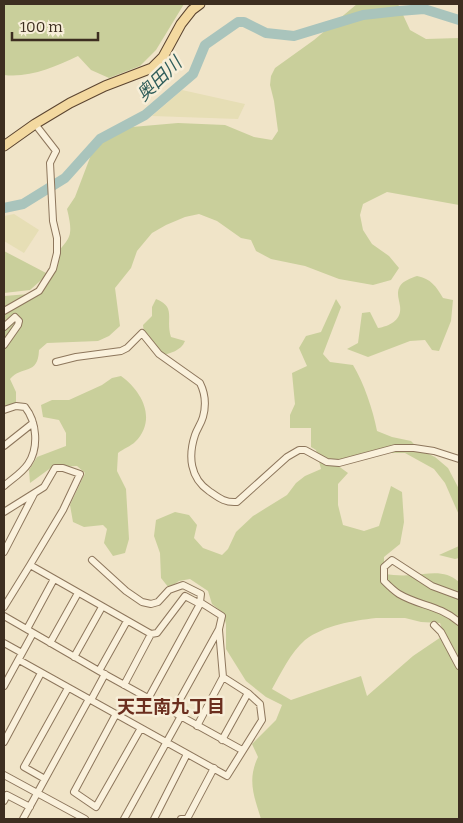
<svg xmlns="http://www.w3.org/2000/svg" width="463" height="823" font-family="Bitter,'Noto Sans JP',serif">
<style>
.farmland{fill:#e6deb5}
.green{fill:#c9cf9b;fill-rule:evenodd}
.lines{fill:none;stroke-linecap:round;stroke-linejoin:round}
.river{stroke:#a9c4bc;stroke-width:10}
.minor-casing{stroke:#8d765c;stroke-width:8}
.major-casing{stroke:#5b4430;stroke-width:11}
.minor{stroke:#faf1dc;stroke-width:6}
.major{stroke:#f3d9a0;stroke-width:9}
.labels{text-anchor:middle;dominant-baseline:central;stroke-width:5;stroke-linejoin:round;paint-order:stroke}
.water-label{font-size:18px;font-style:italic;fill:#2f5d5a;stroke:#f7eed8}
.neighbourhood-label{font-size:18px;font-weight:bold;fill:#6b2e1e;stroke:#f7eed8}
</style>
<rect width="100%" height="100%" fill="#f0e4c8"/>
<path class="farmland" d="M182,90L245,104L238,119L152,116Z
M14,214L39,230L24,253L4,241V216Z"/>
<path class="green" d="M4,4H184L156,50L140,66L109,78L91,70L78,56C54,67 30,78 4,75Z
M357,4H398L410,30L426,39L459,38V205L387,192L363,204L360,215L363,230L372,244L389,256L399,268L391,280L373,285L339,279L305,266L271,259L256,251L251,240L241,238L217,221L199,214L185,217L166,225L152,233L137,251L131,268L115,288L120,326L109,336L98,341L47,343L39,350C38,376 22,365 10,379L16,392V404L4,408V296L29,294L43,289C46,280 48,271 52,263C65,236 76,245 67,209L75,197L94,147L117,130L132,127L178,123L225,125L254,137L272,140L278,131L274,101L270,85L271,76L275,68L314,40Z
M4,251L48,274L30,290L4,293Z
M417,276C431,279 436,286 443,298L453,300L451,321L439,351L432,350L425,340L410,341L368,357L347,349L358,343L362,313L370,312L378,328C390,326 402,320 400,306C399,299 396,293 400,286C403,281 411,278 417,276Z
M156,299C177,307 165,319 171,337L185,341C181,351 170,353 161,356L144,334L143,325L152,316V307Z
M336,299L341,307L323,354L330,362L353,365C364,383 373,410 377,431L392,437L411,441L420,450L435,457L448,468L459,489V515L445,483L434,469L405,453H375L355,462L341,459L337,465L348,473L338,484V505L343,525L364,531L379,526L391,486L402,492L404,522L400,544L384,557V574C393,575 402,576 411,575C429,574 445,569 459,582V819H261C254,796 247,780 258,757L252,744L276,720L282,705L266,697L246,681L226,649V624L223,613L212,604L208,591L190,579L179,581L169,588L161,578L160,553L154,536L156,520L175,512L189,515L197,525L194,538L203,548L222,555L228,549L236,532L253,516L287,495L296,483L305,476L321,469L316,450L311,447V428H290V415L295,404L292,373L307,366L299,348L306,336L321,332ZM376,618H405L421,622L440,623L444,635L413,656L367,696L361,676L291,700L272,689C281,673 291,652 305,640C325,625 352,621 376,618Z
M121,376C143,392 157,420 135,442C131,446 123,449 118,453L117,471L126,489L129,539L125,553L113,556L104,543L107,529L103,525L84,527L73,522L70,505L85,473L77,466L52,467L30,483L29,470L37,457L66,446V433L59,420L43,417L41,405L52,400H69L102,385L112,378Z
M459,546V558L455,559L439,555Z"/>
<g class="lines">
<path class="river" d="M4,208L23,204L65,178L100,139L145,115L193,74L205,45L238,22H244L266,33L294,36L363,15L399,11L424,9L459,20"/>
<defs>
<path id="minor" d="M4,311L39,291L53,269L57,253V238L53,221L50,163L56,151L35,124
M4,327L15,317L19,321L18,325L4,345
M56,362L76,357L121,351L127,348L142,333L159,354L200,383C205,393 206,406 203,417C201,424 197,429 195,435C188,456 190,478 209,491C219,498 225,503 237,502L287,457L299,450H305L327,462L339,463L395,448H414L434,451L459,459
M4,410L16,406L25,407C37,422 39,448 28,464C22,473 12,479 4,486
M4,446L33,423
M4,512L44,487L55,468H63L80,474L63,510L30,565L151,634L157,633L185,596L200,604V602L222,616L219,629L173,712
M4,552L34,494
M92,560L126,591L142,602L151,604L158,602L169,590L183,585L201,594L200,602
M459,596L432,586L392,560L384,567V581C389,586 394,591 399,594C419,606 439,605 459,622
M4,607L30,565
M4,616L99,671L242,750
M434,625L441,632L459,666
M27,629L54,579
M4,643L22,653
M50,643L78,593
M74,657L102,607
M19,660L227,776L262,720L260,704L248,693L223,677L219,630
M99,671L127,621
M124,685L151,634
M4,686L33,633
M148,699L200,604
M91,700L105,674
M116,714L74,792L96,807L141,728
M197,726L223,677
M222,740L248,693
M4,742L41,673
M4,775L85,819
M45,779L24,767L68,688
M4,801L7,795L30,807
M23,819L89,699
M124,819L181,716
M154,819L187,754
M181,819H187L214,768"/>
<path id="major" d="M4,146L35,124L70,103L105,86L152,68L163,57L181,24L192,10L200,4"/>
</defs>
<use href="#minor" class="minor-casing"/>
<use href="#major" class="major-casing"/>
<use href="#minor" class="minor"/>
<use href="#major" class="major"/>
</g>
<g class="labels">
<g class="water-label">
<text transform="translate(159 79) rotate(-44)">奥田川</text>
</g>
<g class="neighbourhood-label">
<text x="171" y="707">天王南九丁目</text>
</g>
</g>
<rect width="463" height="823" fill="none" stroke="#3d2e20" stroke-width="10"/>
<path d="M12 32v8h86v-8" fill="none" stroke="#3d2e20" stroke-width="2.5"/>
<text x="20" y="32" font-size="15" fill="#3d2e20" stroke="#f7eed8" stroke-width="4" paint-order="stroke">100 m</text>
</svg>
